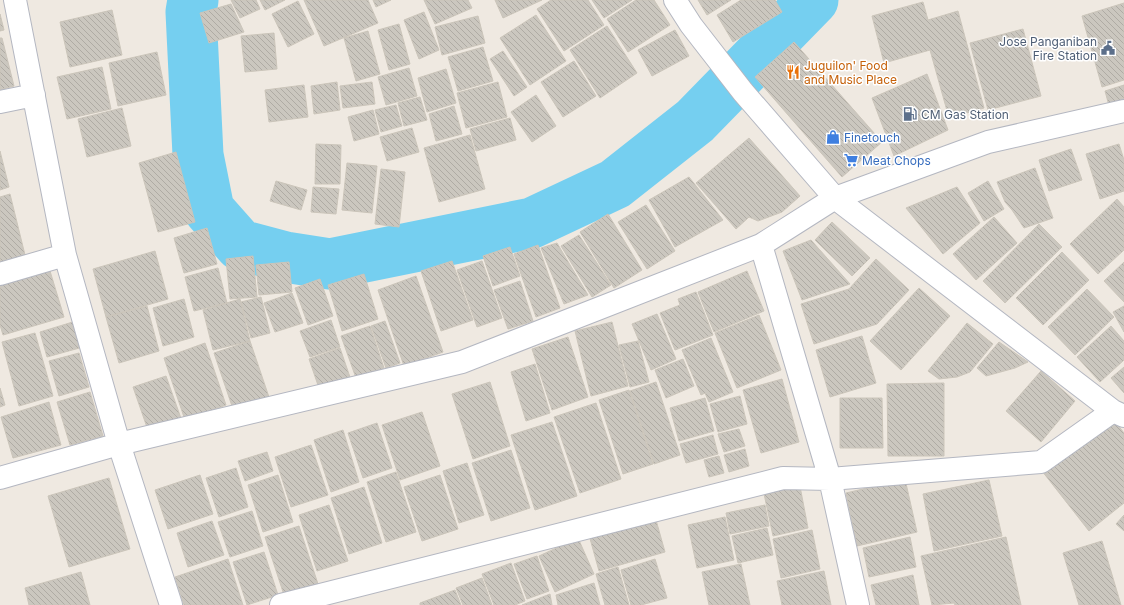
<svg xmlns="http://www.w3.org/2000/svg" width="1124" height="605" font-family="Inter,sans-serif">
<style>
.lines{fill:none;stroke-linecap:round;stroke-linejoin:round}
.river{stroke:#75cff0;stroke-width:51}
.building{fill:url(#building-back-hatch);stroke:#cbc5ba}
.minor-casing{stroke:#b4b7c1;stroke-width:24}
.minor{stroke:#fff;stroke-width:22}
.labels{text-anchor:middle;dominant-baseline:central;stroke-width:3;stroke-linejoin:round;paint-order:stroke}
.service-label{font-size:12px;fill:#4e5e75;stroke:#fff;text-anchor:end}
.food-label{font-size:12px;fill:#c56008;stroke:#fff;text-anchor:start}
.shop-label{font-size:12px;fill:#366cbe;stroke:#fff;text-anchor:start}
</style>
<defs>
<pattern id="building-back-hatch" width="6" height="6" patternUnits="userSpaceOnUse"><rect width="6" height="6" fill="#cbc7bf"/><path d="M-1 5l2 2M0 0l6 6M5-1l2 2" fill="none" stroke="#afaba4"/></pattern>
</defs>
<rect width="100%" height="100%" fill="#efe9e1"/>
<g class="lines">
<path class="river" d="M193,0L191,12L198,155L209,210L240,245L285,257L330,264L532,223L615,184L695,121L813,0"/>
</g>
<path class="building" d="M231,0H256L260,9L240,18Z
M260,0H285L265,10Z
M304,0H368L378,23L324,46Z
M373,0H391L376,7Z
M424,0H468L472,8L435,24Z
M495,0H542L503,18Z
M551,0H588L604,25L564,51L537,9Z
M592,0H632L604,18Z
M636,0H654L670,25L628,52L607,19Z
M698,0H731L707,15Z
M741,0H775L782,12L733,42L717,15Z
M298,1L314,34L288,47L272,14Z
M923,2L928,20L958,11L984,108L949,118L930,50L884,63L872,16Z
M1124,3V80L1102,87L1082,16Z
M231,4L244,32L209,43L200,13Z
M112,10L122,55L70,67L60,22Z
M424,12L439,50L419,59L404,20Z
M0,14L4,30L0,31Z
M536,15L566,61L530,85L500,38Z
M478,16L485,43L442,55L435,27Z
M399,24L410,64L389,70L378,30Z
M607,26L637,73L600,98L570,50Z
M1023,29L1041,96L988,110L970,43Z
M675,30L689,56L652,76L638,50Z
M368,31L380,74L356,81L344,38Z
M274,33L277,69L245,72L241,36Z
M0,38H2L14,86L0,90Z
M794,42L882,142L842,177L755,77Z
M483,47L493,81L458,91L448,57Z
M503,51L527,87L514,96L490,59Z
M157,52L166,95L118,106L109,63Z
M574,61L596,96L563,117L541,82Z
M102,67L111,109L67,119L57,77Z
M409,68L417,96L386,105L378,77Z
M446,69L456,103L427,112L418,78Z
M927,74L948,130L894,156L872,98Z
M337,82L340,110L314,114L311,86Z
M372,82L375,104L343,108L340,86Z
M498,82L507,117L466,128L457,93Z
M304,85L308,117L269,122L265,90Z
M1124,85V109L1111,113L1105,91Z
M536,95L556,126L532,142L511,112Z
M420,97L427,120L404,126L398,103Z
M396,105L402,126L381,132L375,110Z
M454,106L462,134L436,141L429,114Z
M122,108L131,146L87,157L78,119Z
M373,110L379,134L354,141L348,117Z
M510,118L516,140L476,151L470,129Z
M412,128L419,152L387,161L380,137Z
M470,135L485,189L439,202L424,148Z
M749,138L800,196L782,212L758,221L749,217L736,229L696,183Z
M316,144L341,145L340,184H315Z
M1119,144L1124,160V191L1100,199L1086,154Z
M1071,149L1082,180L1049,191L1039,160Z
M0,151L9,187L0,190Z
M176,152L195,222L158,232L139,163Z
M347,163L377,166L372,213L342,210Z
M1035,168L1053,218L1024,228L1012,210L1005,202L997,182Z
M381,169L405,172L399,227L375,224Z
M689,177L723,220L675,247L649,200Z
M276,181L307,190L301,210L270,201Z
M988,181L1004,209L984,221L968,193Z
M313,187L339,189L336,214L311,212Z
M957,187L980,223L943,254L906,208Z
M10,194L25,255L0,262V197Z
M1117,199L1124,207V250L1098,274L1070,244Z
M646,205L675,251L647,269L618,222Z
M608,214L642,270L614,288L580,232Z
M994,217L1017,243L976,280L953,254Z
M832,222L870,258L852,276L815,240Z
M1039,224L1062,247L1005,303L983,281Z
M207,228L217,264L184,273L174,238Z
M579,235L611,285L592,297L561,246Z
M811,240L850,284L802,300L783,251Z
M557,243L588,295L564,304L541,248Z
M538,245L560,308L536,317L514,254Z
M510,247L520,276L493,286L483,256Z
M155,251L168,299L106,317L93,269Z
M1062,252L1089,280L1043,325L1016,298Z
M253,256L257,297L230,299L226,259Z
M876,259L909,290L877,324L814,344L801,304L849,289Z
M452,261L473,320L441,331L421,271Z
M482,261L502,318L477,327L457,270Z
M289,262L292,292L259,295L256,265Z
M1124,262V302L1104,281Z
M218,268L227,303L194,311L185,277Z
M50,271L64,317L3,335L0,325V285Z
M747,271L764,311L714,332L698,292Z
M364,274L378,319L342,331L328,285Z
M416,276L443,352L404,366L378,290Z
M320,279L333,316L308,325L295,288Z
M520,281L533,321L508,329L494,290Z
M919,288L950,316L901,370L870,341Z
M1087,289L1114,317L1075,355L1048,327Z
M696,292L713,335L675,350L660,313L680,305L678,299Z
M292,293L303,323L275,332L264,303Z
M261,297L270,333L251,338L241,302Z
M184,299L194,337L163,346L153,308Z
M240,299L250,341L213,350L203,310Z
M147,306L159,351L119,363L106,317Z
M1124,306V332L1113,312Z
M657,314L676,359L651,370L632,324Z
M759,315L781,370L737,388L715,333Z
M331,320L340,347L310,357L300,331Z
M76,321L83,347L47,357L40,332Z
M385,321L400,363L386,368L371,326Z
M612,322L628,386L591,396L575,331Z
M967,323L993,344L970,372L957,377L939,379L928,371Z
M370,326L384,368L356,378L341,336Z
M1111,326L1124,341V360L1100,382L1077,357Z
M35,333L53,396L19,406L2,342Z
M862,336L876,383L830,397L816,350Z
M568,337L588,397L552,410L532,349Z
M711,338L733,392L709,402L705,393L701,395L682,350Z
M250,341L271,403L235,415L214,353Z
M638,341L649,382L630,387L619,345Z
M999,342L1028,362L1015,368L986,376L977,368Z
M205,343L226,405L185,420L164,358Z
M340,348L352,383L321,394L309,359Z
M79,353L89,387L59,396L49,361Z
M683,359L694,386L666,398L655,370Z
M535,364L550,413L526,421L511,372Z
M1124,367V393L1111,378Z
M1041,371L1075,401L1041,442L1006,411Z
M166,376L183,424L150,436L133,387Z
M782,379L799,442L761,453L743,390Z
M490,382L510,446L473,459L452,394Z
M656,382L680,455L654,464L630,391Z
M944,383V456H888L887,384Z
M0,388L5,405L0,407Z
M629,390L653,464L623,474L599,400Z
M90,392L103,436L70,445L57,402Z
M740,396L747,424L718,432L710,404Z
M705,398L714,431L679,441L670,408Z
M840,398H882L883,448H840Z
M49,402L61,445L13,458L1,417Z
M596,403L621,479L580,493L554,417Z
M422,412L440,466L400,480L382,425Z
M1110,415L1124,433V503L1089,531L1042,471Z
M552,422L577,496L535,510L511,435Z
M377,423L392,468L363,478L348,433Z
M739,429L745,446L724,452L718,434Z
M343,430L359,482L331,492L314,440Z
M713,435L718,454L686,463L680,444Z
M311,445L328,495L291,507L275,457Z
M745,449L749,466L729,472L724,455Z
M511,450L530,508L491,521L472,463Z
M267,452L273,471L245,481L238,461Z
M719,456L724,473L709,477L704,460Z
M467,463L484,515L459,523L443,471Z
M236,468L248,507L219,517L206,478Z
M396,472L416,532L386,542L367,482Z
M200,475L213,514L168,529L155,490Z
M278,475L293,522L263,532L248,485Z
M440,475L458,529L422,541L404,487Z
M109,478L130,549L69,567L48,496Z
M905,479L917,532L857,546L846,493Z
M989,480L1002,536L934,551L923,494Z
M799,481L808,528L773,536L763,489Z
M364,487L382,543L349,554L331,498Z
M329,505L348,561L317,571L299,515Z
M765,505L769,526L730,534L726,513Z
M252,511L263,546L230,557L218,522Z
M1124,515V531L1116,524Z
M725,517L734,560L697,568L688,525Z
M656,520L665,552L599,571L589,535Z
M212,521L224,555L188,567L177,533Z
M299,526L318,584L284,595L265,537Z
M767,528L773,555L738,563L732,536Z
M812,530L820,569L781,578L773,539Z
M910,537L916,567L869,577L863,548Z
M1006,537L1021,605H955L954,603L932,605L921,556Z
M578,538L594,574L555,592L539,556Z
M1102,541L1121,605H1079L1063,553Z
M264,552L278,595L247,605L233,562Z
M537,556L549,591L527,599L514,564Z
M228,559L243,605H184L175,577Z
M655,559L667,598L641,605H631L621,570Z
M511,563L525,601L515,605H494L482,574Z
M741,564L750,605H709L702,572Z
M618,567L629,605H605L596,574Z
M824,571L831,605H782L777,581Z
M81,572L90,605H29L25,588Z
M913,575L919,605H876L871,585Z
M482,578L492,605H463L456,588Z
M594,583L600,605H558L556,595Z
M455,590L461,605H420V603Z
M550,594L552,605H522Z"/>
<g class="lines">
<defs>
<path id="minor" d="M15,0L65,255L119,444L171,605
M675,0L691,25L743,92L835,198L1113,411L1124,416
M0,102L34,95
M761,245L830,479L858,605
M0,274L65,255
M0,478L119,444L462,362L761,245L835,198L988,142L1124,111
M281,605L783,478L830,479L1041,462L1113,411"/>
</defs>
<use href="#minor" class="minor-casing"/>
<use href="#minor" class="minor"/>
</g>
<defs>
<symbol id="civic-bare" viewBox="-9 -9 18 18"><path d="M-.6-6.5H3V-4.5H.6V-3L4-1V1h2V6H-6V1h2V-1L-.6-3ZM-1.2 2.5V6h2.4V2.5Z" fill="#5c6f8a" stroke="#fff" stroke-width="2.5" paint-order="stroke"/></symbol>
<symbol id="restaurant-bare" viewBox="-9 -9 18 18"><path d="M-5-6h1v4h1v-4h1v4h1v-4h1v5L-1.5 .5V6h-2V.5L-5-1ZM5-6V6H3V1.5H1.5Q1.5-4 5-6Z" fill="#e8710a" stroke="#fff" stroke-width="2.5" paint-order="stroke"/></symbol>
<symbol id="fuel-bare" viewBox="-9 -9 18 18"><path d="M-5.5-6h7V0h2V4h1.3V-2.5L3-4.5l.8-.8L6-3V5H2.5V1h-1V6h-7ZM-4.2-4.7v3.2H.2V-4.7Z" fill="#5c6f8a" stroke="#fff" stroke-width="2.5" paint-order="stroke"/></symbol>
<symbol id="shop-bare" viewBox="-9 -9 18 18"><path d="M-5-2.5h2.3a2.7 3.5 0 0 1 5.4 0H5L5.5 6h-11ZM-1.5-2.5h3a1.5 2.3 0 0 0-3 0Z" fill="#3f7fe0" stroke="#fff" stroke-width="2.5" paint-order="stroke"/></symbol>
<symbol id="supermarket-bare" viewBox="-9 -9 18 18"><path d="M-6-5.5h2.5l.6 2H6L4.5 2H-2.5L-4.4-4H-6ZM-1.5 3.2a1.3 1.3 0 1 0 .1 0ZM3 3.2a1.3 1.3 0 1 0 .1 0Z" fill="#3f7fe0" stroke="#fff" stroke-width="2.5" paint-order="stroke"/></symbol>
</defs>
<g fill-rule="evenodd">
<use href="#civic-bare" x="1098" y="38" width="20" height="20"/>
<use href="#restaurant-bare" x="783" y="62" width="20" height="20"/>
<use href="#fuel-bare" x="900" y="104" width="20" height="20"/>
<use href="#shop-bare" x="823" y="127" width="20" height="20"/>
<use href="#supermarket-bare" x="841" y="150" width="20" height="20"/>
</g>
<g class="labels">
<g class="service-label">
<text x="1097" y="41">Jose Panganiban<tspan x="1097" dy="14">Fire Station</tspan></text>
<text x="921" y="114" text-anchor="start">CM Gas Station</text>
</g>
<g class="food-label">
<text x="804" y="65">Juguilon' Food<tspan x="804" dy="14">and Music Place</tspan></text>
</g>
<g class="shop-label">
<text x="844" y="137">Finetouch</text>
<text x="862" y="160">Meat Chops</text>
</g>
</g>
</svg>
